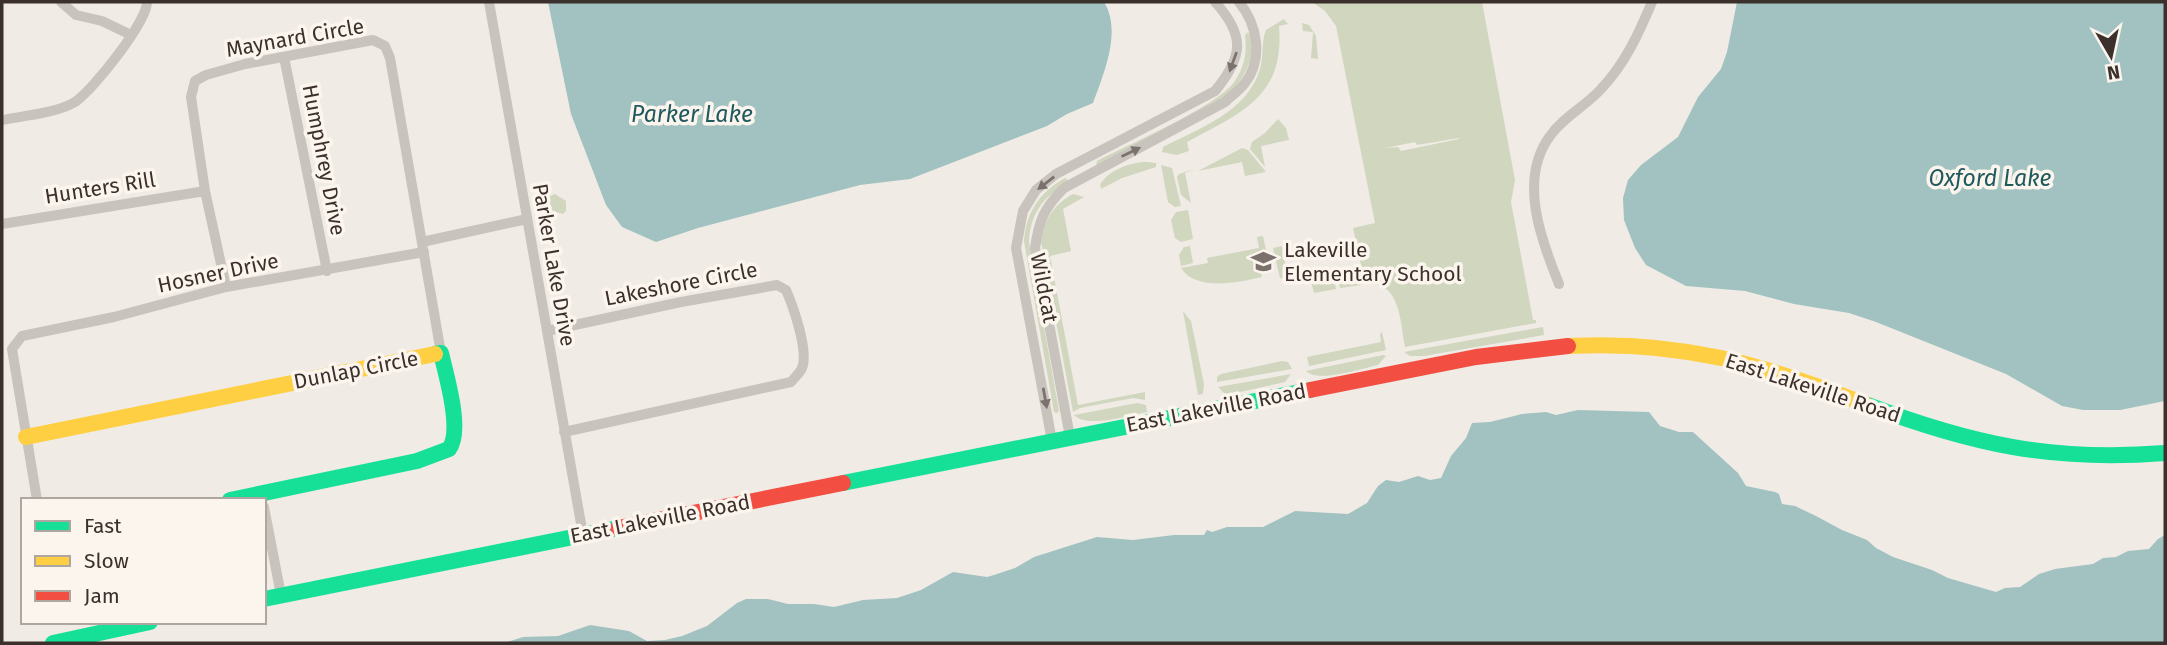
<svg xmlns="http://www.w3.org/2000/svg" width="2167" height="645" font-family="'Fira Sans',sans-serif">
<style>
.green{fill:#d1d6bf;fill-rule:evenodd}
.water{fill:#a1c2c1}
.lines{fill:none;stroke-linecap:round;stroke-linejoin:round}
.street{stroke:#c9c3be;stroke-width:10}
.fast{stroke:#16e098;stroke-width:16}
.slow{stroke:#ffcf43;stroke-width:16}
.jam{stroke:#f24e42;stroke-width:16}
.oneway{fill:#7b726d}
.labels{text-anchor:middle;dominant-baseline:central;stroke-width:7;stroke-linejoin:round;paint-order:stroke}
.street-label{font-size:21px;fill:#3b302b;stroke:#fbf5ee}
.poi-label{font-size:21px;fill:#3b302b;stroke:#fbf5ee;text-anchor:start}
.water-label{font-size:23px;font-style:italic;fill:#1f5a5e;stroke:#fbf5ee}
</style>
<rect width="100%" height="100%" fill="#f0ebe5"/>
<path class="green" d="M1312,2H1482L1515,180L1511,202L1533,320H1536V323L1405,347C1400,322 1401,280 1365,284L1353,228L1375,223L1336,26L1325,11ZM1459,138V139L1401,151L1398,147L1385,148L1415,142L1417,145Z
M1284,19L1288,24L1279,26C1285,97 1241,113 1187,142L1189,151L1177,155L1162,152L1163,147C1200,128 1247,112 1260,69C1264,56 1261,42 1266,30Z
M1302,23L1309,25L1316,36L1318,59L1311,58L1313,32L1303,31Z
M1248,32C1260,55 1242,80 1227,98L1096,166L1097,161C1127,145 1218,106 1234,82C1245,67 1247,52 1245,35Z
M1278,119L1286,128L1289,140L1261,146L1265,167L1250,149L1252,142L1265,133Z
M1242,148L1248,150L1266,172L1245,176L1242,162L1198,171Z
M1147,162L1156,163V167L1122,178L1101,189L1100,185C1108,170 1131,162 1147,162Z
M1161,165L1172,168L1181,206L1175,207L1168,202Z
M1195,169L1185,173L1191,203L1181,195L1177,177L1179,174Z
M1065,178L1068,180L1067,183C1043,197 1030,214 1029,242L1059,411L1057,413L1054,412L1024,241C1027,211 1039,193 1065,178Z
M555,194L566,201V211L563,214L553,211L546,204L545,198Z
M1073,194L1084,197L1063,209L1071,251L1050,256L1078,405L1145,392V400L1133,398L1080,408L1073,412L1041,242C1044,220 1053,205 1073,194Z
M1188,210L1193,239L1181,242L1175,238L1171,220L1176,212Z
M1263,236L1269,264L1263,265L1260,268L1262,277C1240,282 1196,292 1181,268L1208,263L1207,258L1259,248L1257,237Z
M1190,246L1193,263L1181,266L1179,255L1184,247Z
M1282,246L1288,281L1280,278L1273,248Z
M1358,272L1361,285L1340,288L1339,280L1354,277V273Z
M1334,277L1336,289L1314,293L1311,281Z
M1183,311L1191,321L1204,384L1203,394L1198,395Z
M1543,327L1544,335L1424,356H1410L1404,352Z
M1382,332L1386,350L1309,366L1307,357L1381,342L1380,334Z
M1383,355L1386,356L1378,365C1360,369 1319,383 1306,371Z
M1282,361L1288,362L1292,369L1217,382V377L1221,374Z
M1291,374L1285,382L1231,394H1225L1218,387Z
M1137,403L1146,405L1147,412C1130,415 1087,429 1074,415Z"/>
<path class="water" d="M548,2H1104C1122,31 1104,73 1093,103L1067,114L1047,126L910,179L860,185L698,228L656,242L622,227L606,205L571,114Z
M1737,2H2165V401L2120,410H2083L2062,406L2006,374L1876,322L1849,313L1794,304L1745,291L1686,286L1646,265L1635,248L1624,220L1623,198L1628,180L1641,165L1678,137L1698,97L1721,69L1727,52Z
M1578,410L1649,412L1660,426L1679,432H1693L1738,473L1746,486L1775,492L1779,494L1782,504L1795,506L1816,516L1842,530L1867,540L1876,548L1893,557L1932,570L1948,578L1996,592L2005,588L2020,587L2039,574L2055,569L2093,564L2103,558L2116,557L2128,551L2149,549L2158,539L2165,535V643H504L523,637L558,636L590,625L629,631L647,641L665,640L682,636L707,626L737,603L746,599H768L788,604H814L834,607L863,600L897,598L921,590L953,572L987,577L994,575L1015,568L1034,557L1097,537L1133,540L1174,535H1204L1207,530L1212,532L1227,527H1263L1295,511L1348,514L1367,503L1378,486L1386,480L1399,482L1418,476L1430,480L1441,478L1451,456L1466,438L1472,423L1490,422L1522,414L1546,412L1556,415Z"/>
<g class="lines">
<path class="street" d="M61,2L76,15L102,21L131,35
M489,2L583,535
M284,57L327,271
M2,120C23,116 57,113 75,102C93,90 147,22 147,2
M2,224L205,191
M422,242L527,219
M1559,284C1541,240 1518,179 1550,136C1563,117 1586,106 1601,89C1625,64 1639,33 1652,2
M226,287L205,191L191,97L195,81L206,75L245,64L373,40L385,46L390,58L441,353
M547,331L681,302L777,285L786,290C793,306 809,351 802,368C800,373 794,378 791,382L564,432
M1070,437L1035,248C1039,220 1044,208 1064,188L1225,102C1231,96 1240,90 1245,83C1264,58 1257,24 1239,2
M1052,441L1016,248L1023,211L1036,190L1056,174L1215,91C1243,57 1246,36 1215,2
M37,500L12,349L22,336L114,317L226,287L424,252
M264,507L281,595"/>
<path class="fast" d="M1865,404C1971,444 2051,462 2165,453
M843,483L1310,390
M230,500L417,461L449,449C463,431 446,375 441,353L435,354
M264,599L618,528
M53,643L150,622"/>
<path class="slow" d="M1568,346C1680,340 1762,364 1865,404
M26,437L435,354"/>
<path class="jam" d="M1310,390L1476,357L1568,346
M618,528L843,483"/>
</g>
<defs><path id="oneway-solid" d="M-6-.8H1V-3.2L6.5 0L1 3.2V.8H-6Z" transform="scale(1.75)"/></defs>
<g class="oneway">
<use href="#oneway-solid" transform="translate(1233 62) rotate(110)"/>
<use href="#oneway-solid" transform="translate(1131 152) rotate(-26)"/>
<use href="#oneway-solid" transform="translate(1046 183) rotate(142)"/>
<use href="#oneway-solid" transform="translate(1045 398) rotate(80)"/>
</g>
<defs>
<symbol id="school-bare" viewBox="-9 -9 18 18"><path d="M0-5L7-2L0 1L-7-2ZM-4 1L0 2.5L4 1V4Q0 6-4 4Z" fill="#7a716c" stroke="#fbf5ee" stroke-width="2.5" paint-order="stroke"/></symbol>
</defs>
<g fill-rule="evenodd">
<use href="#school-bare" x="1246" y="244" width="35" height="35"/>
</g>
<g class="labels">
<g class="street-label">
<text transform="translate(295 38) rotate(-10)">Maynard Circle</text>
<text transform="translate(324 160) rotate(79)">Humphrey Drive</text>
<text transform="translate(100 188) rotate(-9)">Hunters Rill</text>
<text transform="translate(554 265) rotate(80)">Parker Lake Drive</text>
<text transform="translate(218 273) rotate(-12)">Hosner Drive</text>
<text transform="translate(681 284) rotate(-11)">Lakeshore Circle</text>
<text transform="translate(1044 288) rotate(79)">Wildcat</text>
<text transform="translate(356 370) rotate(-11)">Dunlap Circle</text>
<text transform="translate(1813 388) rotate(18)">East Lakeville Road</text>
<text transform="translate(1216 408) rotate(-11)">East Lakeville Road</text>
<text transform="translate(660 519) rotate(-11)">East Lakeville Road</text>
</g>
<g class="poi-label">
<text x="1284" y="250">Lakeville<tspan x="1284" dy="24">Elementary School</tspan></text>
</g>
<g class="water-label">
<text x="692" y="114">Parker Lake</text>
<text x="1990" y="178">Oxford Lake</text>
</g>
</g>
<rect width="2167" height="645" fill="none" stroke="#3b302b" stroke-width="7"/>
<rect x="21" y="498" width="245" height="126" fill="#fbf5ee" stroke="#aea6a0" stroke-width="2"/>
<rect x="35" y="521" width="35" height="10" fill="#16e098" stroke="#aea6a0" stroke-width="2"/>
<text x="84" y="533" font-size="21" fill="#3b302b">Fast</text>
<rect x="35" y="556" width="35" height="10" fill="#ffcf43" stroke="#aea6a0" stroke-width="2"/>
<text x="84" y="568" font-size="21" fill="#3b302b">Slow</text>
<rect x="35" y="591" width="35" height="10" fill="#f24e42" stroke="#aea6a0" stroke-width="2"/>
<text x="84" y="603" font-size="21" fill="#3b302b">Jam</text>
<g transform="translate(2111 56) rotate(171)" stroke="#fbf5ee" stroke-width="5" paint-order="stroke">
<path d="M0-5L12 26L0 18L-12 26Z" fill="#3b302b"/>
<text y="-10" font-size="19" font-weight="bold" text-anchor="middle" fill="#3b302b">N</text>
</g>
</svg>
